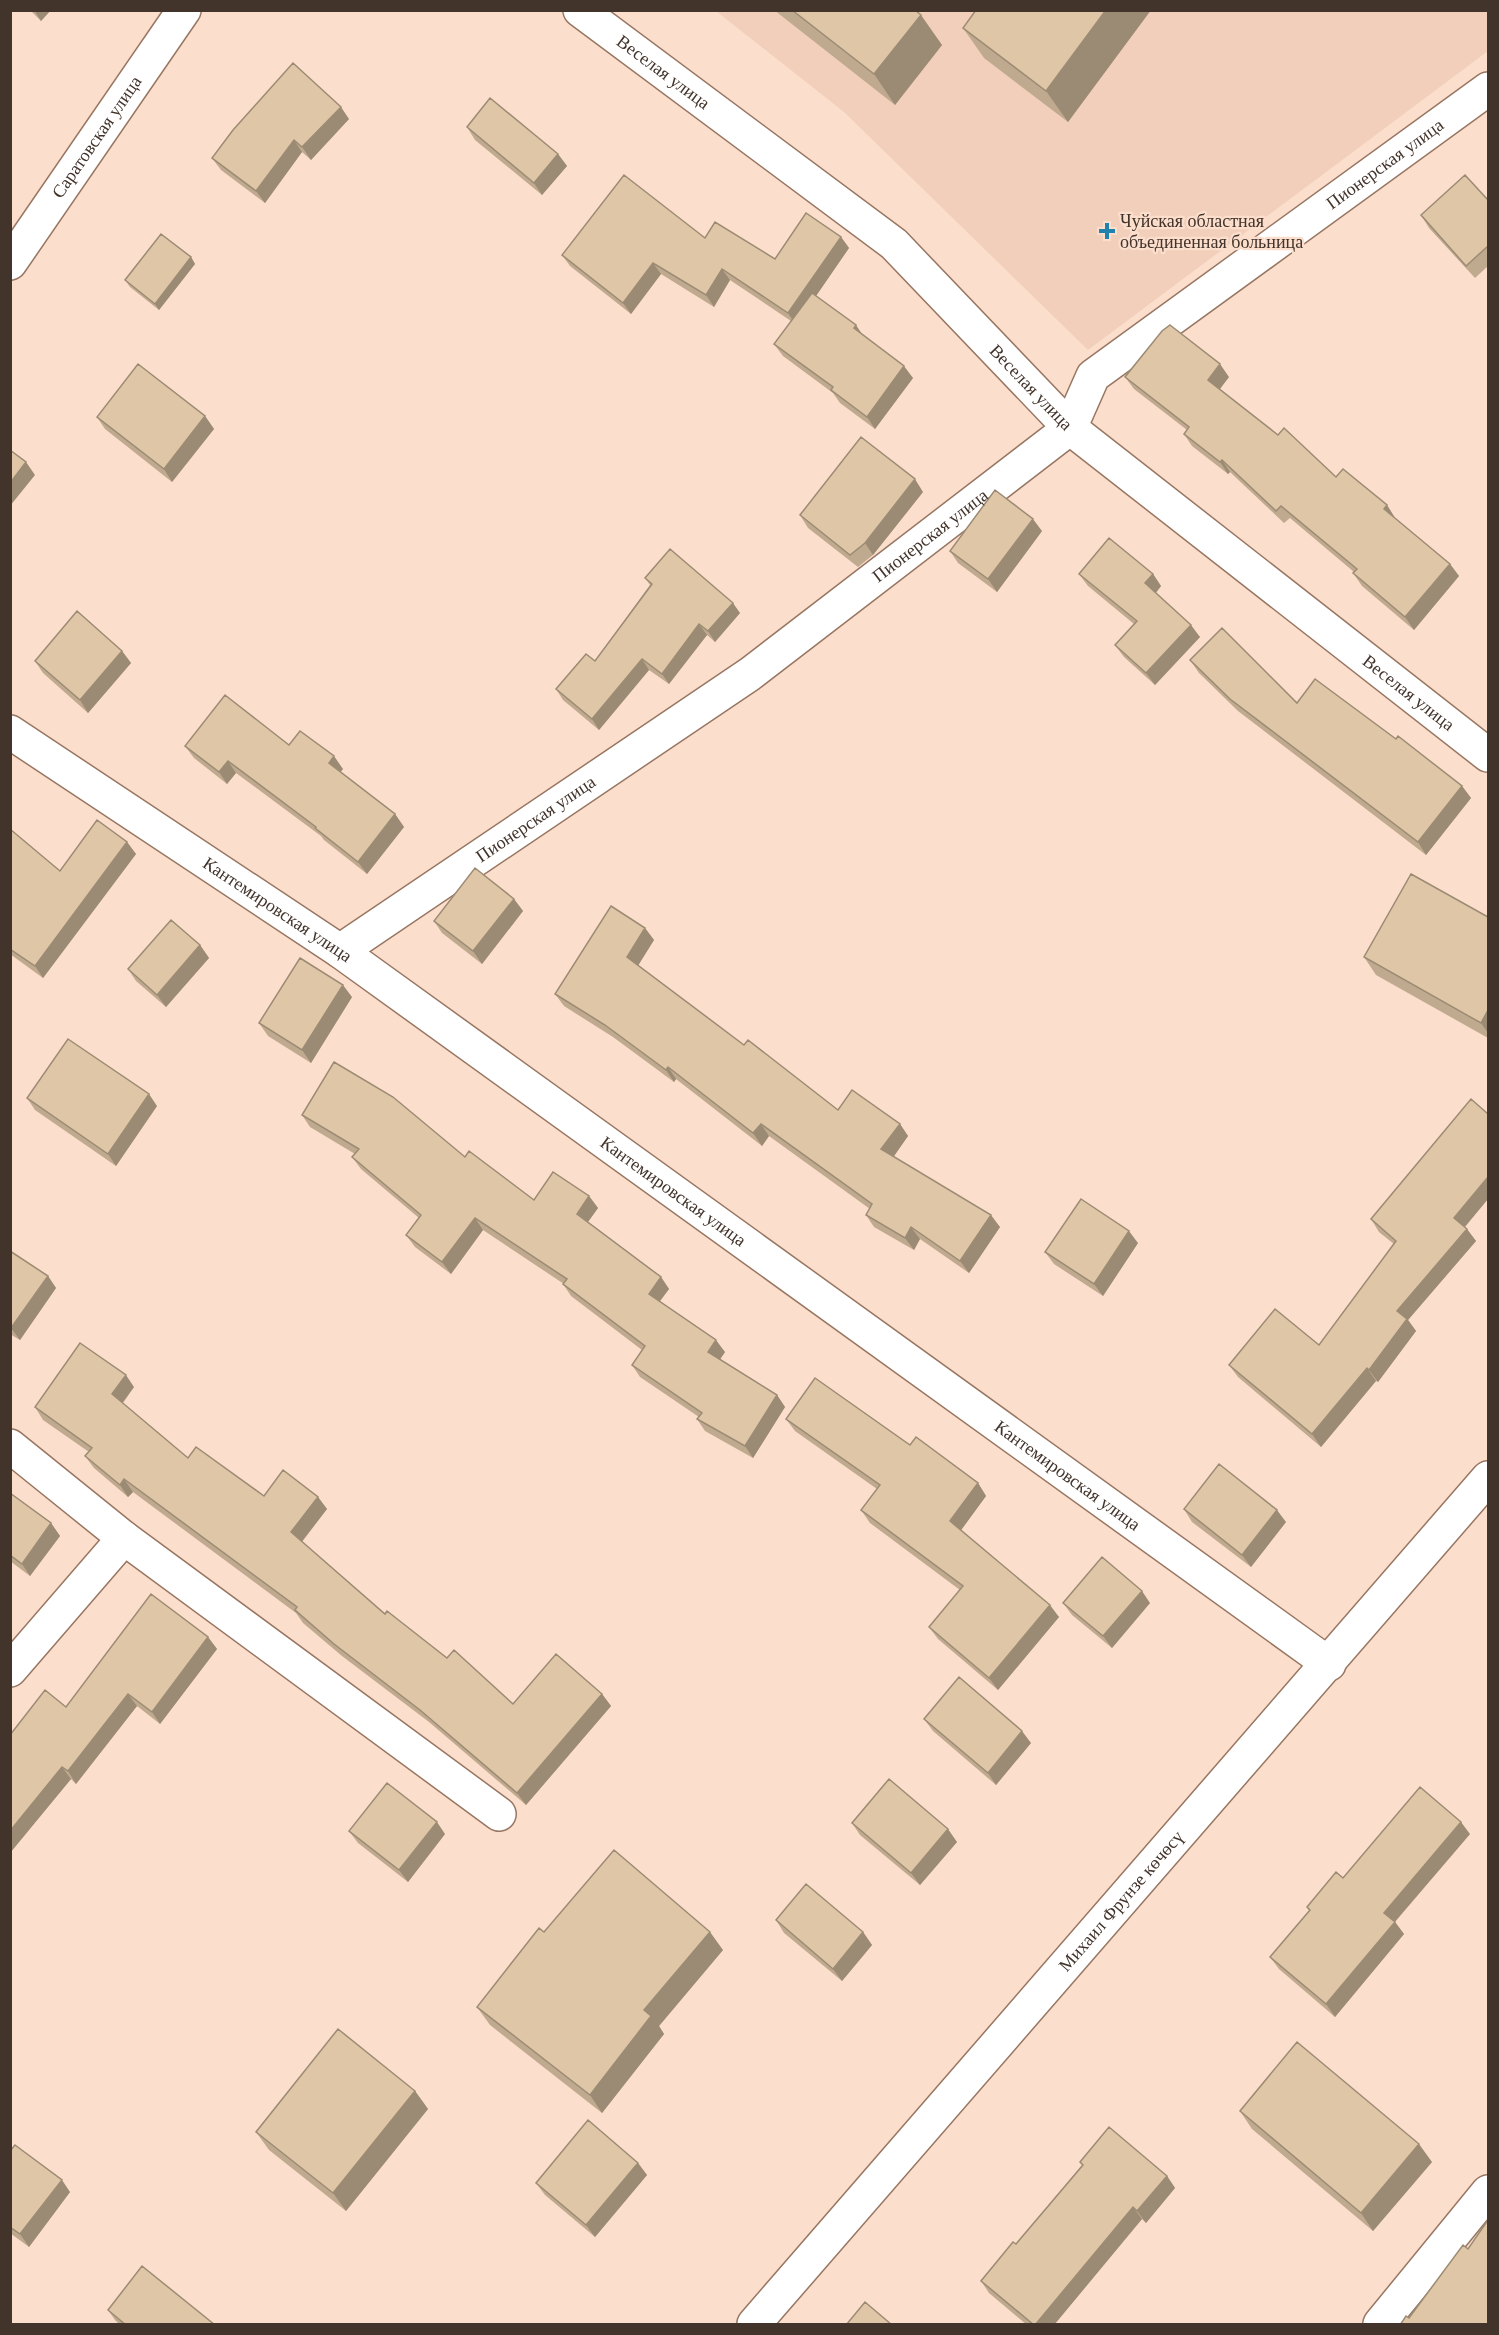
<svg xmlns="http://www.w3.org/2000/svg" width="1499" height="2335" font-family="'Times New Roman',serif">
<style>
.built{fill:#f2cfbb}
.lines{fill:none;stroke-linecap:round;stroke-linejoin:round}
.minor-casing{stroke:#977662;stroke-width:36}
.secondary-casing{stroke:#977662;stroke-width:36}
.minor{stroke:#fff;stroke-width:33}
.secondary{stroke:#fff;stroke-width:33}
.wall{fill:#c0aa8f}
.shaded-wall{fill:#9c8b74}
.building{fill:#dfc6a6;stroke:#9c8b74;stroke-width:1.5}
.poi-dot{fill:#2182ae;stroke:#fcdecc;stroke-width:2}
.labels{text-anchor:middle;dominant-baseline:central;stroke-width:4.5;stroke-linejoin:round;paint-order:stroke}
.street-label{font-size:18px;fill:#42332b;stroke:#fcdecc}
.poi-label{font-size:18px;fill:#42332b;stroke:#fcdecc;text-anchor:start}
</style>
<rect width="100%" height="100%" fill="#fcdecc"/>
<path class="built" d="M716,11H1488V51L1088,350L844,112Z"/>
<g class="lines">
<defs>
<g id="minor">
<path id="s1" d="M580,10L894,244L1070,428L1488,755"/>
<path id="s2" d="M10,263L184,10"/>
<path id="s3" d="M10,732L340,951L1329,1664"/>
<path id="s4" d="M340,951L750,674L1070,428L1093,376L1488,89"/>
<path d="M10,1446L124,1538L499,1814"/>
<path d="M10,1670L124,1538"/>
<path d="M1380,2324L1488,2192"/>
</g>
<g id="secondary">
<path id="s5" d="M754,2324L1488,1478"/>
</g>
</defs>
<use href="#minor" class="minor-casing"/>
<use href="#secondary" class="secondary-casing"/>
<use href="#minor" class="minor"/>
<use href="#secondary" class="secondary"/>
</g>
<path class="wall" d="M30,10H51L41,21Z
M774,10H915L942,45L895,105Z
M1151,10L1068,122L984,58L963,28Z
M349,119L311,160L302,152L265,203L221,170L212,158Z
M467,127L558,154L567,166L542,195L475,140Z
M1488,199V266L1475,278L1429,228L1421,215Z
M841,237L849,248L816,296L913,378L875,429L840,403L833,393L783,356L774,344L791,321L730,280L714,307L661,274L631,314L570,266L562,255L705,238L775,259Z
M191,257L195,264L159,310L130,287L125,280Z
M1125,377H1229L1219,389L1278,435L1336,477L1387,505L1395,518L1450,564L1459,576L1414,630L1362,586L1353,573L1354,572L1290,518L1284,523L1230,472L1228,474L1192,446L1184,434L1187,430L1134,389Z
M205,416L214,429L172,482L105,429L97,417Z
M923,492L873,555L858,567L808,528L800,515Z
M1042,531L997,592L958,563L950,551Z
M1079,574H1153L1161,586L1156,593L1200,637L1155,685L1124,657L1115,645L1134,624L1088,586Z
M645,578L740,613L715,642L707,635L669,684L649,670L599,730L563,700L556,689L595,661L650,585Z
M122,651L131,663L88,713L43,673L35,661Z
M1190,660L1297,703L1396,739L1462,786L1471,798L1426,855L1238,711L1199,673Z
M289,745L343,769L340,772L395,814L404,827L367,874L324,840L321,836L236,773L227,784L194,758L185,746Z
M10,829L60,871L127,842L136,854L43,978L10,954Z
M514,899L523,911L482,964L442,933L434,921Z
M1488,917V1038L1376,975L1364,957Z
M645,928L654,940L638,965L744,1045L838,1110L900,1124L908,1136L893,1157L1000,1227L969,1273L920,1239L914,1250L874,1227L866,1215L870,1209L769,1136L762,1146L676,1079L674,1082L613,1037L564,1006L555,994Z
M200,945L209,958L166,1007L136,981L128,969Z
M352,997L311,1063L268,1036L259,1023Z
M27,1098L157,1106L116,1166L35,1110Z
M302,1115L465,1157L534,1200L589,1196L598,1208L588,1222L661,1277L669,1289L660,1301L725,1352L720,1359L777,1395L785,1407L753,1458L705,1431L697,1419L699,1417L640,1377L632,1365L642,1350L571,1296L563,1284H564L483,1230L451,1274L415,1247L406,1235L419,1218L361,1169L352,1157L355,1154L310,1127Z
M1488,1199L1465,1227L1476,1241L1408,1320L1416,1331L1378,1382L1376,1381L1321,1447L1238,1377L1229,1365L1319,1345L1394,1244L1379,1232L1371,1219Z
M1138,1243L1103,1296L1054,1264L1045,1252Z
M10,1251L48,1276L56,1288L20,1340L10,1334Z
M134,1387L123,1403L188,1458L264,1496L318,1497L327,1509L302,1542L385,1614L513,1704L602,1694L611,1706L526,1805L429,1722L342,1656L303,1623L296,1613L133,1492L128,1497L94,1468L85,1456L89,1452L43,1420L35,1407Z
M786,1419L910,1445L978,1483L986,1496L961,1530L1059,1617L998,1690L938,1639L929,1627L960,1590L870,1523L861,1510L877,1489L795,1431Z
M10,1493L51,1523L60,1536L30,1576L10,1561Z
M1184,1509L1286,1522L1251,1567L1192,1522Z
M1063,1603H1150L1112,1648L1072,1615Z
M208,1637L217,1649L160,1724L137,1706L76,1784L71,1779L10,1853V1735Z
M924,1719L1031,1743L996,1785L933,1731Z
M852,1823L957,1842L920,1885L860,1835Z
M349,1831L445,1834L408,1882L358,1843Z
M1470,1834L1395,1922L1404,1934L1335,2017L1279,1969L1270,1957L1309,1911L1307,1907L1343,1878Z
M776,1920L863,1932L872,1945L842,1981L784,1933Z
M544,1932L723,1950L659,2026L664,2034L602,2113L490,2025L477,2007Z
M415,2091L428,2109L346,2211L269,2150L256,2132Z
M1240,2111L1432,2162L1373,2231L1252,2129Z
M10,2151L70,2192L29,2247L10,2233Z
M1080,2162L1167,2176L1175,2188L1146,2223L1142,2219L1054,2325H1027L989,2293L981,2281L1016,2244L1082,2165Z
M638,2163L647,2175L595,2237L545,2195L536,2183Z
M108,2310L215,2325H120L115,2320Z"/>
<path class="shaded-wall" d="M34,10H51L41,21Z
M1106,10H1151L1068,122L1046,91Z
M921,15L942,45L895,105L874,74Z
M341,107L349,119L311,160L302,147Z
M294,140L302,152L265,203L256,191Z
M558,154L567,166L542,195L534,183Z
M841,237L849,248L796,325L788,313Z
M191,257L195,264L159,310L155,304Z
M653,263L661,274L631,314L623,303Z
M722,269L730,280L714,307L706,295Z
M856,325L864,337L854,328Z
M1220,364L1229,377L1217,393L1208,380Z
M904,366L913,378L875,429L867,417Z
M205,416L214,429L172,482L164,469Z
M1222,460L1230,472L1228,474L1220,462Z
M26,462L35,475L10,506V483Z
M915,479L923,492L873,555L865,543Z
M1387,505L1395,518L1384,509Z
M1033,519L1042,531L997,592L988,579Z
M1450,564L1459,576L1414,630L1405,617Z
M1153,574L1161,586L1154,595L1145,583Z
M733,603L740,613L715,642L708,631Z
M699,624L707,635L669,684L662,674Z
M1191,625L1200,637L1155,685L1146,673Z
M122,651L131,663L88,713L80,700Z
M642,659L649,670L599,730L592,719Z
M334,756L343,769L338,775L329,763Z
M228,761L236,773L227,784L219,772Z
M1462,786L1471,798L1426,855L1418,842Z
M395,814L404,827L367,874L358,862Z
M127,842L136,854L43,978L35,966Z
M514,899L523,911L482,964L473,951Z
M645,928L654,940L636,969L627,957Z
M200,945L209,958L166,1007L157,995Z
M343,985L352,997L311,1063L302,1050Z
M1488,1010V1033L1481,1023Z
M668,1067L676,1079L674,1082L666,1070Z
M149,1094L157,1106L116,1166L108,1154Z
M761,1124L769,1136L762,1146L753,1133Z
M900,1124L908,1136L890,1162L881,1149Z
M1488,1177V1199L1462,1230L1454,1218Z
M589,1196L598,1208L585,1226L577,1214Z
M991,1215L1000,1227L969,1273L960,1261Z
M475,1218L483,1230L451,1274L442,1262Z
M911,1227L920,1239L914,1250L905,1238Z
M1467,1229L1476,1241L1408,1320L1416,1331L1378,1382L1369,1370L1397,1311Z
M1129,1231L1138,1243L1103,1296L1094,1284Z
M48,1276L56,1288L20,1340L11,1328Z
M661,1277L669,1289L657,1305L649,1294Z
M716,1340L725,1352L717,1364L708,1352Z
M1367,1368L1376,1381L1321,1447L1312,1434Z
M126,1375L134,1387L120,1406L112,1394Z
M777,1395L785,1407L753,1458L745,1446Z
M124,1479L133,1492L128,1497L120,1485Z
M978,1483L986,1496L959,1533L950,1521Z
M318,1497L327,1509L299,1545L291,1532Z
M1277,1510L1286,1522L1251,1567L1242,1555Z
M51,1523L60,1536L30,1576L22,1564Z
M1142,1591L1150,1603L1112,1648L1103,1636Z
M1050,1605L1059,1617L998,1690L989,1678Z
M208,1637L217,1649L160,1724L152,1712Z
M128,1694L137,1706L76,1784L68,1771Z
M602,1694L611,1706L526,1805L517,1793Z
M1022,1731L1031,1743L996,1785L988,1773Z
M62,1767L71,1779L10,1853V1831Z
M437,1822L445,1834L408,1882L399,1870Z
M1461,1822L1470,1834L1392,1925L1384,1913Z
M948,1829L957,1842L920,1885L911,1873Z
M1395,1922L1404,1934L1335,2017L1326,2004Z
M710,1932L723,1950L659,2026L664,2034L602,2113L590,2095L644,2010Z
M863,1932L872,1945L842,1981L833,1969Z
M415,2091L428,2109L346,2211L333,2193Z
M1419,2144L1432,2162L1373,2231L1361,2213Z
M638,2163L647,2175L595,2237L586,2225Z
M1167,2176L1175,2188L1146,2223L1137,2211Z
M62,2180L70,2192L29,2247L20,2234Z
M1133,2207L1142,2219L1054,2325H1035Z"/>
<path class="building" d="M792,10H915L921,15L874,74Z
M976,10H1106L1046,91L963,28Z
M293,63L341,107L302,147L294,140L256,191L212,158L233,130Z
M490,98L558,154L534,183L467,127Z
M624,175L705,238L715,222L775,259L806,213L841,237L788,313L722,269L706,295L653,263L623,303L562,255Z
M1465,175L1488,200V199V246L1466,266L1421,215Z
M161,234L191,257L155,304L125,280Z
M812,293L856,325L854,328L904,366L867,417L831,390L833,387L774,344Z
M1170,325L1220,364L1208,380L1278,435L1284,428L1336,477L1343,469L1387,505L1384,509L1450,564L1405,617L1353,573L1357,569L1281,506L1276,511L1222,460L1220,462L1184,434L1189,427L1125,377L1162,331Z
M138,364L205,416L164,469L97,417Z
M861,437L915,479L865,543L850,555L800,515Z
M10,450L26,462L10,483Z
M995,490L1033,519L988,579L950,551Z
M1109,538L1153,574L1145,583L1191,625L1146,673L1115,645L1137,621L1079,574Z
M670,549L733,603L708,631L699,624L662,674L642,659L592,719L556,689L586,654L595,661L652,584L645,578Z
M77,611L122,651L80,700L35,661Z
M1222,628L1297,703L1315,679L1396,739L1398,736L1462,786L1418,842L1230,699L1190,660Z
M225,695L289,745L300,731L334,756L329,763L395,814L358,862L315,828L316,827L228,761L219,772L185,746Z
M97,820L127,842L35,966L10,949V829L60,871Z
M475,868L514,899L473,951L434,921Z
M1411,874L1488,917V1010L1481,1023L1364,957Z
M611,906L645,928L627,957L744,1045L748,1040L838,1110L852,1090L900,1124L881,1149L991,1215L960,1261L911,1227L905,1238L866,1215L872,1204L761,1124L753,1133L668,1067L666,1070L605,1025L555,994Z
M171,920L200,945L157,995L128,969Z
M300,958L343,985L302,1050L259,1023Z
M68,1039L149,1094L108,1154L27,1098Z
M334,1062L393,1097L465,1157L469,1151L534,1200L553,1172L589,1196L577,1214L661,1277L649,1294L716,1340L708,1352L777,1395L745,1446L697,1419L702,1413L632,1365L645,1346L563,1284L567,1279L475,1218L442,1262L406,1235L421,1215L352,1157L359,1149L302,1115Z
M1471,1099L1488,1114V1177L1454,1218L1467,1229L1397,1311L1407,1319L1369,1370L1367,1368L1312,1434L1229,1365L1275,1309L1319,1345L1396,1241L1371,1219Z
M1081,1199L1129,1231L1094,1284L1045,1252Z
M10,1251L48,1276L11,1328L10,1327Z
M80,1343L126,1375L112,1394L188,1458L196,1447L264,1496L283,1470L318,1497L291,1532L385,1614L387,1611L447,1658L454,1650L513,1704L556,1654L602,1694L517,1793L420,1710L334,1644L295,1610L297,1607L124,1479L120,1485L85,1456L92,1448L35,1407Z
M815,1378L910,1445L916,1437L978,1483L950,1521L1050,1605L989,1678L929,1627L963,1586L861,1510L880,1485L786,1419Z
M1219,1464L1277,1510L1242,1555L1184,1509Z
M10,1493L51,1523L22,1564L10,1555Z
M1102,1557L1142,1591L1103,1636L1063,1603Z
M151,1594L208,1637L152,1712L128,1694L68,1771L62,1767L10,1831V1735L45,1690L66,1707Z
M959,1677L1022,1731L988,1773L924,1719Z
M889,1779L948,1829L911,1873L852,1823Z
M387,1783L437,1822L399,1870L349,1831Z
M1420,1787L1461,1822L1384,1913L1395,1922L1326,2004L1270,1957L1310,1910L1307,1907L1336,1872L1343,1878Z
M614,1850L710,1932L644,2010L651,2016L590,2095L477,2007L539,1928L544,1932Z
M806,1884L863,1932L833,1969L776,1920Z
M338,2029L415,2091L333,2193L256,2132Z
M1297,2042L1419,2144L1361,2213L1240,2111Z
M588,2120L638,2163L586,2225L536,2183Z
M1109,2127L1167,2176L1137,2211L1133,2207L1035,2325H1034L981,2281L1013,2242L1016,2244L1083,2165L1080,2162Z
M15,2145L62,2180L20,2234L10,2227V2151Z
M1488,2220V2325H1400L1406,2316L1409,2318L1463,2245L1468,2249Z
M142,2266L215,2325H126L108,2310Z
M865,2302L892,2325H846Z"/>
<path class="poi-dot" d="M1104 222h6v6h6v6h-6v6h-6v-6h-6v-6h6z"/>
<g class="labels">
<g class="street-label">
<text stroke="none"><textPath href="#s1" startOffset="104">Веселая улица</textPath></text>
<text stroke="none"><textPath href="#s2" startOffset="153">Саратовская улица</textPath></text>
<text stroke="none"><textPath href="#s4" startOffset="1316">Пионерская улица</textPath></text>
<text stroke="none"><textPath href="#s1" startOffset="590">Веселая улица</textPath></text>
<text stroke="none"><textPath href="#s4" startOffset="722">Пионерская улица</textPath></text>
<text stroke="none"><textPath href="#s1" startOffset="1076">Веселая улица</textPath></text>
<text stroke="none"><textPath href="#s4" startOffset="236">Пионерская улица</textPath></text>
<text stroke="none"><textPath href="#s3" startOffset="321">Кантемировская улица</textPath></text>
<text stroke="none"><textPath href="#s3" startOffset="807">Кантемировская улица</textPath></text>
<text stroke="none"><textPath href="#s3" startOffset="1293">Кантемировская улица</textPath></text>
<text stroke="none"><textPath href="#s5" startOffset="560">Михаил Фрунзе көчөсү</textPath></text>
</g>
<g class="poi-label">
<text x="1120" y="221">Чуйская областная<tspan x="1120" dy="21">объединенная больница</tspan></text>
</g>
</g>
<rect width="1499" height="2335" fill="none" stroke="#42332b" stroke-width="24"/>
</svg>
